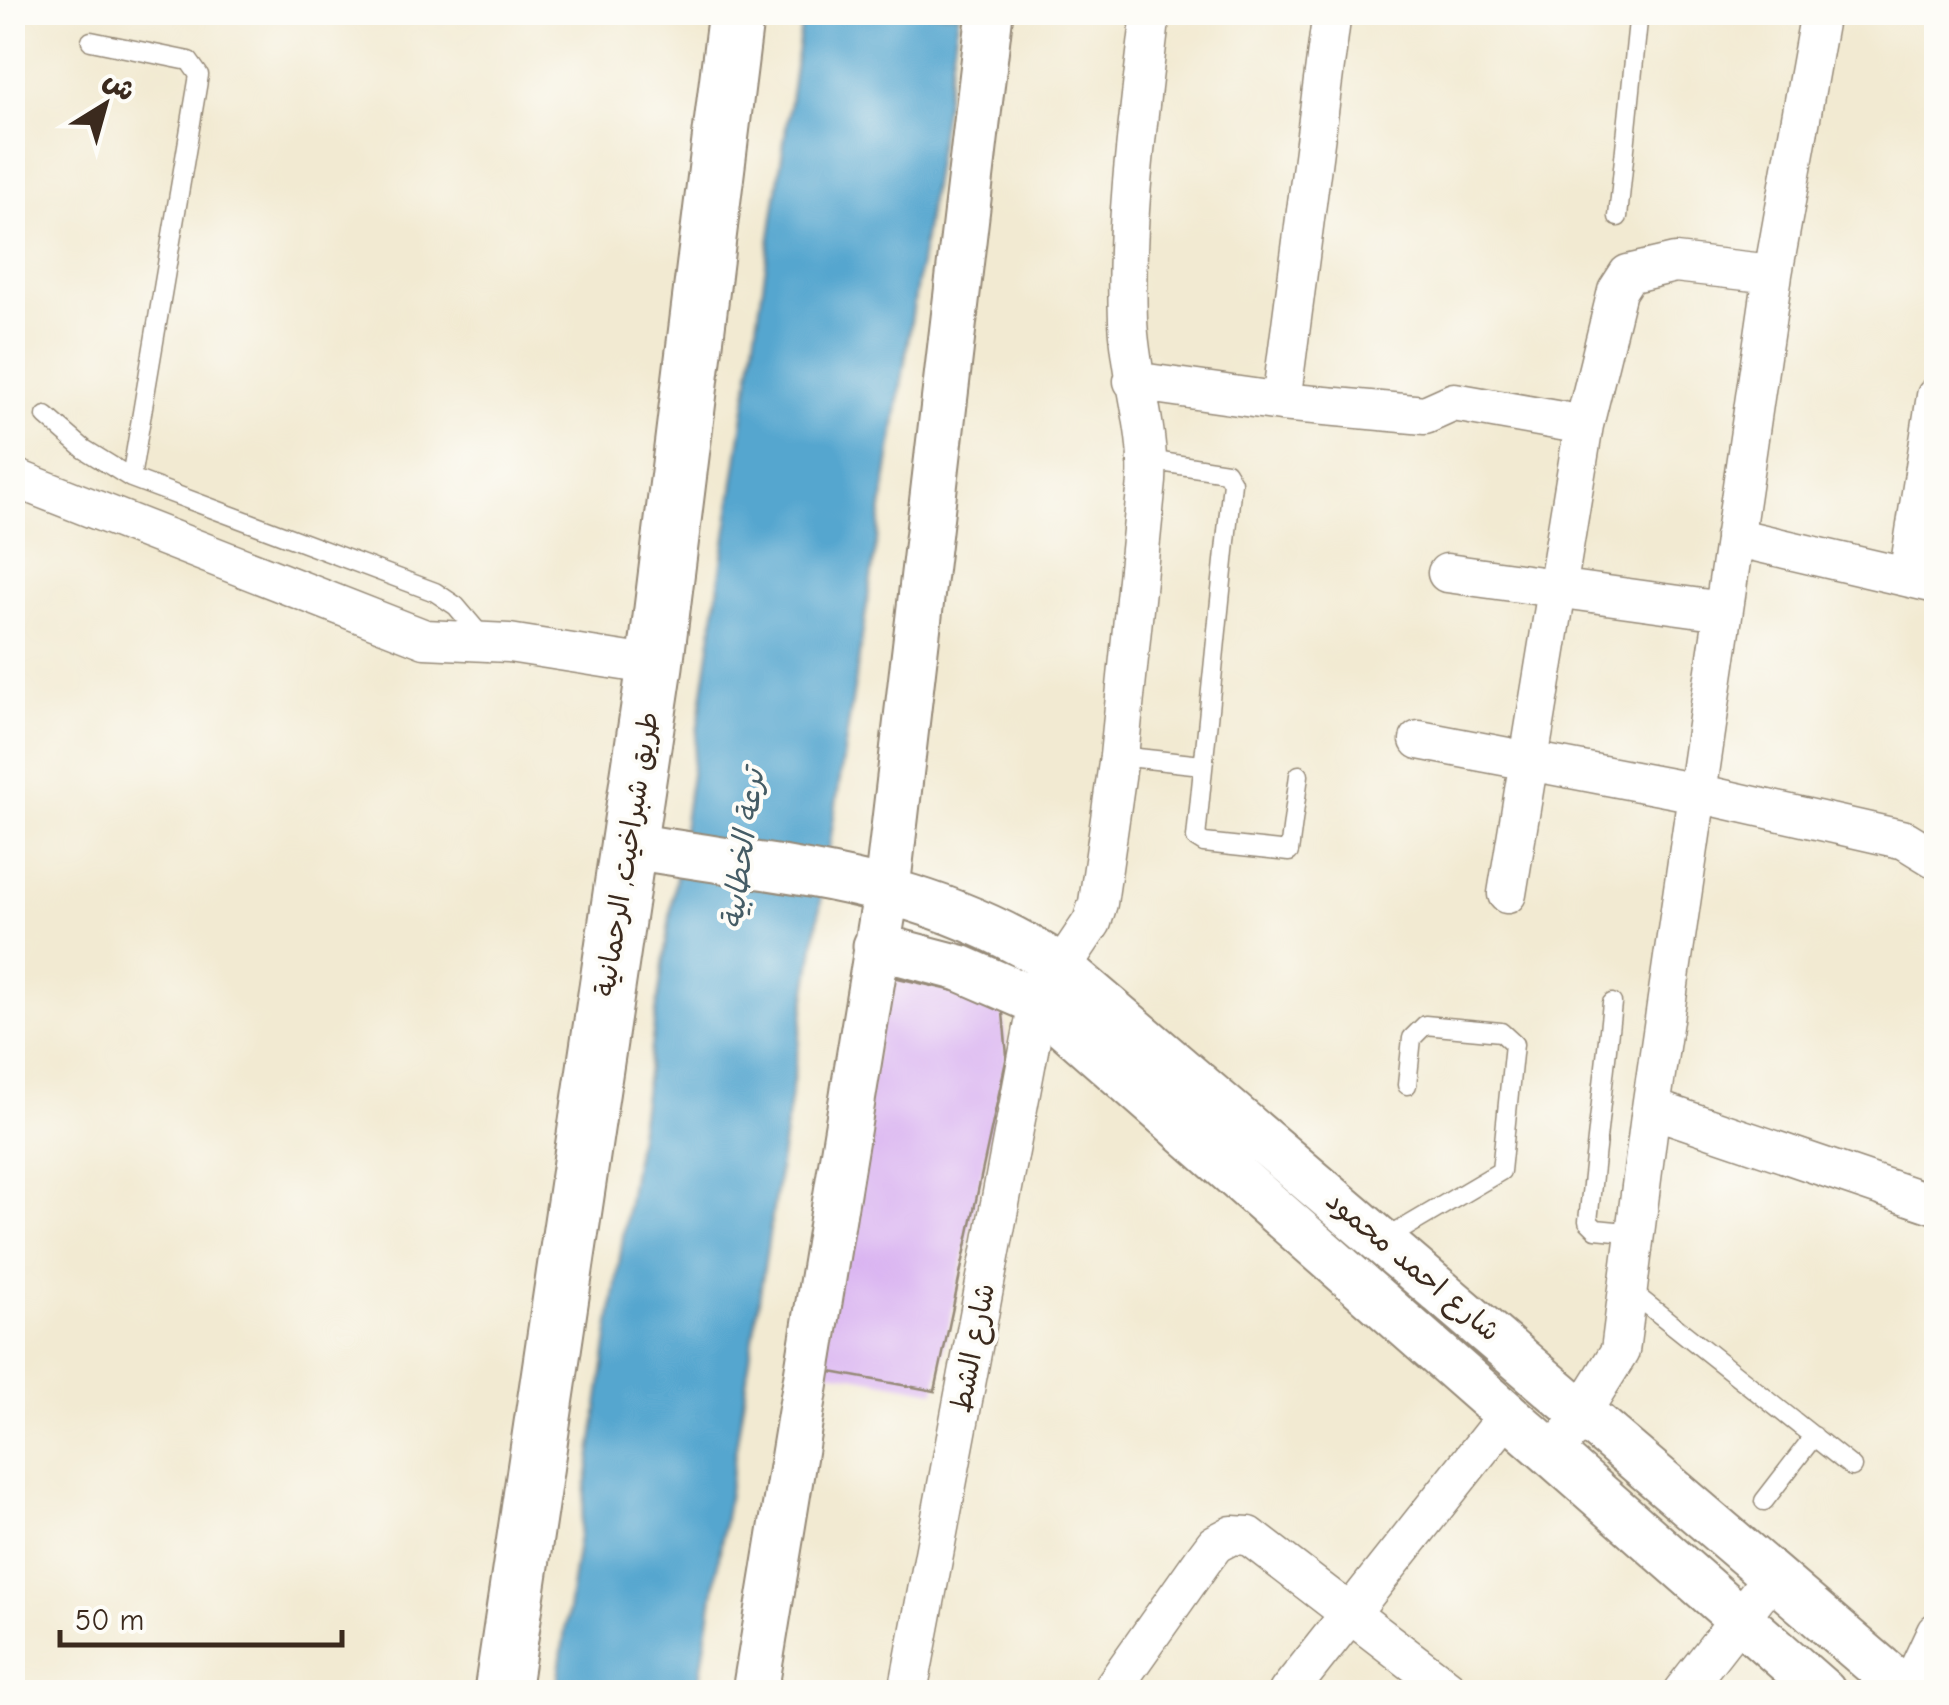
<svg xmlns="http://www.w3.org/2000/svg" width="1949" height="1705" font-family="'Comic Neue','Playpen Sans Arabic',sans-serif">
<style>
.water{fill:#54a6cf;stroke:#486876;stroke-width:2.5}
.building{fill:#d8b0f1}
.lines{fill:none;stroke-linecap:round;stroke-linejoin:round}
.service-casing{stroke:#968a78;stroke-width:21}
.minor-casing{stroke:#968a78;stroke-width:41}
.tertiary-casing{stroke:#968a78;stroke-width:49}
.primary-casing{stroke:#968a78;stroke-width:59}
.service{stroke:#fff;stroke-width:18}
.minor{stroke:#fff;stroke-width:38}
.tertiary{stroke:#fff;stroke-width:45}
.primary{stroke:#fff;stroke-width:55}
.labels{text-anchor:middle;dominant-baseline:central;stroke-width:8;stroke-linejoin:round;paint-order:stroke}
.street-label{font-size:28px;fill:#3b2a1e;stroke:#fdfcf7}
.water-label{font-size:30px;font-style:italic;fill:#455c65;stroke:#fdfcf7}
</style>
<rect width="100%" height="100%" fill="#fdfcf7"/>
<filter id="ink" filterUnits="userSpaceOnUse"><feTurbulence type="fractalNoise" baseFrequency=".01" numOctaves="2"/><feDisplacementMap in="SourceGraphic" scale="20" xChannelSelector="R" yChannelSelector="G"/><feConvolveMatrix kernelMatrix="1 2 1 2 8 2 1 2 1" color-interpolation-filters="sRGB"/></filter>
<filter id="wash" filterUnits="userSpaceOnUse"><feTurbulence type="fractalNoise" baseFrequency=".0048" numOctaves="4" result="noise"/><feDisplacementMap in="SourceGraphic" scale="40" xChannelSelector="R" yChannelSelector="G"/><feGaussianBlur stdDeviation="2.25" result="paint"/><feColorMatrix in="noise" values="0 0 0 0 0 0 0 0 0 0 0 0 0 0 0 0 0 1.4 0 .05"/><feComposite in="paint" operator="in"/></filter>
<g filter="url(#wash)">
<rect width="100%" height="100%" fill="#f2ead2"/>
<path class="water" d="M803,13H959L698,1692H556Z"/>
<g id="blocks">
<path class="building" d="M889,976L1002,1002L1007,1056L935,1391L820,1370Z"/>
</g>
</g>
<g filter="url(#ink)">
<use href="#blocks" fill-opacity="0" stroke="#968a78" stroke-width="2.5"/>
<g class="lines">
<defs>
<path id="service" d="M91,41L189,61L199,75L131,478
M1618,217L1638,21L1629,12
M46,416L84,449L131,478L435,592L456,606L484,639
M1148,460L1226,472L1232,482L1196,838L1204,843L1289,852L1299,775
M1119,756L1202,765
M1612,1003L1588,1221L1596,1229L1636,1233
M1384,1240L1501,1171L1514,1044L1501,1032L1425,1025L1412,1038L1407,1085
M1629,1290L1852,1467
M1764,1501L1814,1436"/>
<path id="minor" d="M1133,381L1281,402L1332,12
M1281,402L1425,415L1454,402L1584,425
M12,477L425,639L509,643L655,666
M1734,537L1936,584
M1447,573L1723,611
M1908,577L1936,396
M1419,740L1697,793L1905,840L1936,859
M1507,894L1584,425L1617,291L1628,274L1675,263L1773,274
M1651,1108L1936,1205
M1555,1455L1620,1351L1651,1108L1773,274L1820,12
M908,1692L1038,1002L1092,922L1098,903L1119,756L1147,481C1150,428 1130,374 1128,320C1124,217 1139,115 1151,12
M1110,1692L1203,1560L1215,1544L1232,1535L1249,1536L1452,1692
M1288,1692L1508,1414
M1682,1692L1774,1574
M1908,1692L1936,1632"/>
<path id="tertiary" d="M627,845C788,873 921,876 1062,968L1908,1692
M876,946L960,968L1038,1002L1823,1692
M755,1692L887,888L990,12"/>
<path id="primary" d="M502,1692L655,666L736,12"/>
</defs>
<use href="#service" class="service-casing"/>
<use href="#minor" class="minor-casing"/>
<use href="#tertiary" class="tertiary-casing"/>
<use href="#primary" class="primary-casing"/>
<use href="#service" class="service"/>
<use href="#minor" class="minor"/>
<use href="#tertiary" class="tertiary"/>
<use href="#primary" class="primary"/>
</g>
</g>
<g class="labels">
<g class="street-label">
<text transform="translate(627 854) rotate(-81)">طريق شبراخيت, الرحمانية</text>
<text transform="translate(1413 1266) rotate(40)">شارع احمد محمود</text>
<text transform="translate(973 1348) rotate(-79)">شارع الشط</text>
</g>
<g class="water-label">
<text transform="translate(743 849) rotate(-82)">ترعة الخطابية</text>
</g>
</g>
<rect width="1949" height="1705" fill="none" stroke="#fdfcf7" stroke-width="50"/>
<g transform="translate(105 105) rotate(37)" stroke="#fdfcf7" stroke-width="8" paint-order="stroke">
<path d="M0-8L18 38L0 25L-18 38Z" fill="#3b2a1e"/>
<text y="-15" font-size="28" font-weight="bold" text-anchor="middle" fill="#3b2a1e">ش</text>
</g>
<path d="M60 1630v15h282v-15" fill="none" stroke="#3b2a1e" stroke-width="5"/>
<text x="75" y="1630" font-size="30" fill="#3b2a1e" stroke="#fdfcf7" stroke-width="8" paint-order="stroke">50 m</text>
</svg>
